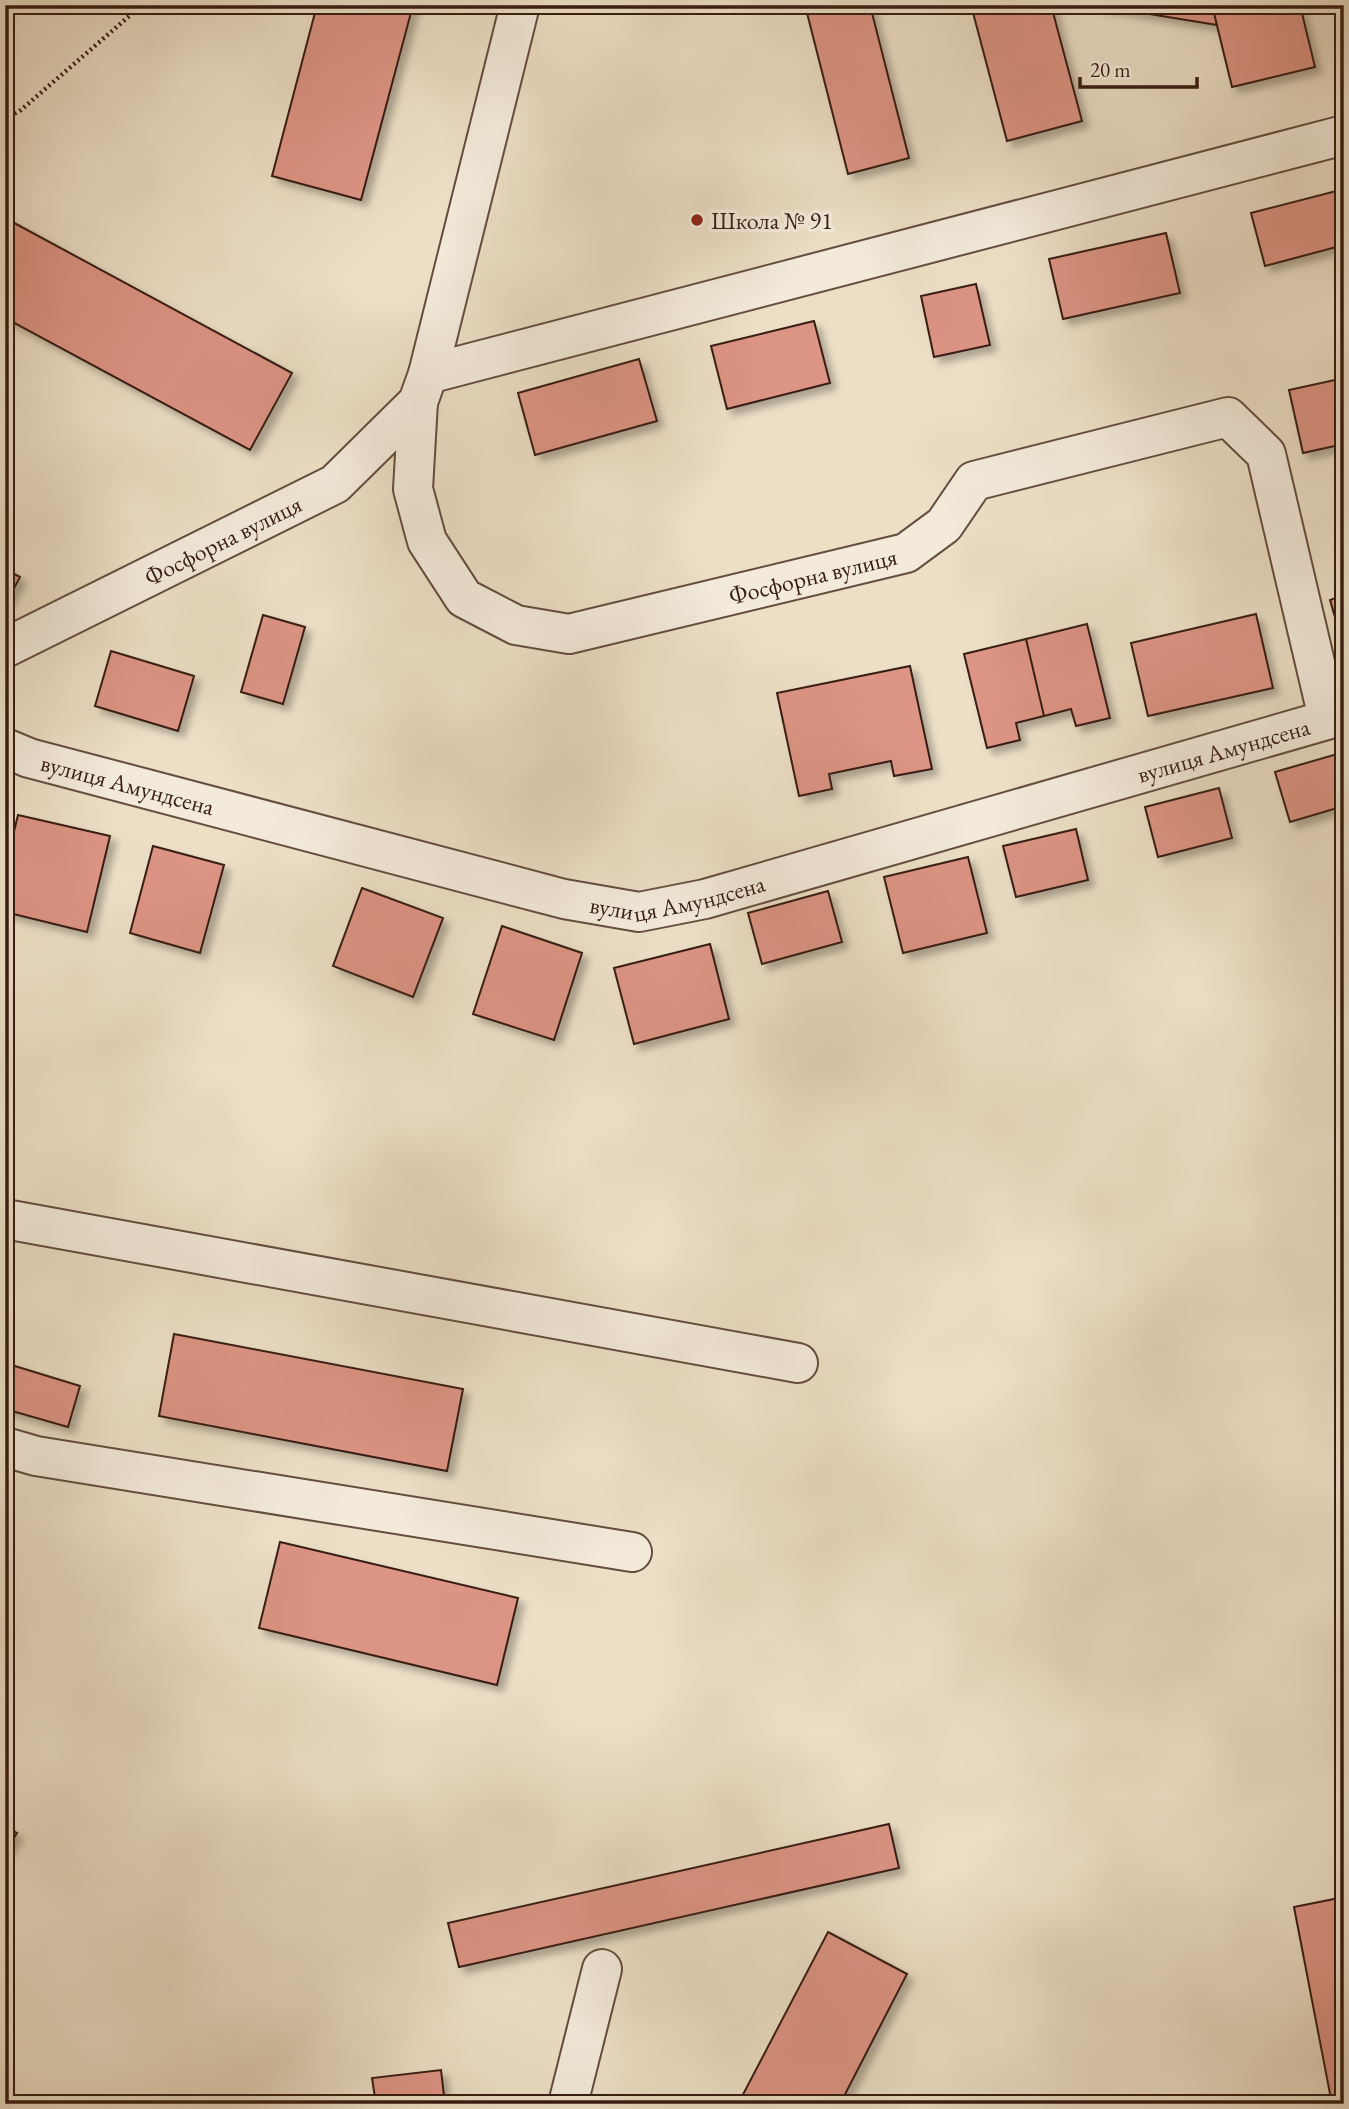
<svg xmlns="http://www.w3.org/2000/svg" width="1349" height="2109" font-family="'EB Garamond',serif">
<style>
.building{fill:#dc9484;stroke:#371c12;stroke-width:2;filter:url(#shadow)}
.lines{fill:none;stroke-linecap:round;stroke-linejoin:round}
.minor-casing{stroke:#644d3f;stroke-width:42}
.path{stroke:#371c12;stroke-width:4.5;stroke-dasharray:2 3.5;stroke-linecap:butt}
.minor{stroke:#f3eada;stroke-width:38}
.poi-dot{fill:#8f2418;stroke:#f3eada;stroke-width:2.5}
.labels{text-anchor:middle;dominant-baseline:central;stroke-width:7;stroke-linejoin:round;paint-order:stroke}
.poi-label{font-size:24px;fill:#371c12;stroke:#f3eada;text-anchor:start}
.street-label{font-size:24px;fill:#371c12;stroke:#f3eada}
</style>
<defs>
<filter id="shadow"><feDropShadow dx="6" dy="6" stdDeviation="3.5" flood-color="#0004"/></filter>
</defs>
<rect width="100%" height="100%" fill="#ecdfc6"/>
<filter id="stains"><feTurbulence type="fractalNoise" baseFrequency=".00286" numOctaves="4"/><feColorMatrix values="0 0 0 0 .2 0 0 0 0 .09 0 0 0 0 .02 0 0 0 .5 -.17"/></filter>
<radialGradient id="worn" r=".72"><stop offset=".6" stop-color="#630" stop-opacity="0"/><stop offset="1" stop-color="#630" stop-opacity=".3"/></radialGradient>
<path class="building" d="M317,5H413L361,200L272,176Z
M805,5H870L909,158L848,174Z
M971,5H1051L1082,121L1007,141Z
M1094,5H1212L1217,25Z
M1212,5H1300L1315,67L1232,87Z
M1344,189V245L1265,266L1251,213Z
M5,218L292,373L250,450L5,318Z
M1166,233L1180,293L1063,319L1049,259Z
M976,284L990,345L934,357L921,296Z
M814,321L830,383L727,409L711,346Z
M639,359L657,421L535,455L518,393Z
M1344,378V444L1303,453L1289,390Z
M5,569L20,577L5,605Z
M1344,595V648L1330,600Z
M1256,614L1273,688L1148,716L1131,643Z
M263,615L305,627L283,704L241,692Z
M1087,624L1110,718L1076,726L1071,709L1044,716L1026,639Z
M1026,639L1044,716L1016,723L1020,740L987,748L964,654Z
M111,651L194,676L178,731L95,706Z
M910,666L932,769L894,776L891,761L829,774L832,789L799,796L777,693Z
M1344,752V806L1290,822L1275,772Z
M1219,788L1232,838L1158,857L1145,807Z
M18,815L110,836L87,932L5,912V868Z
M1076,829L1088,880L1016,897L1003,846Z
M153,846L224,865L200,953L130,933Z
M968,857L987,933L903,953L884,877Z
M362,888L443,918L413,997L333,966Z
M828,891L842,942L762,964L748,913Z
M502,926L582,953L554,1040L473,1014Z
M710,944L729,1019L634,1044L614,968Z
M174,1334L463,1389L447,1471L159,1416Z
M5,1363L80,1386L68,1427L5,1409Z
M280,1542L518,1598L497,1685L259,1628Z
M889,1824L899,1868L459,1967L448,1923Z
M5,1826L17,1833L5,1852Z
M1344,1897V2104H1332L1294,1907Z
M828,1932L907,1974L840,2104H738Z
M441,2070L445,2104H376L372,2078Z"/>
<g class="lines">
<defs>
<g id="minor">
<path d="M428,374L1344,135"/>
<path id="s1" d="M418,402L413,489L427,541L464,598L516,625L569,634L906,553L944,525L974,481L1228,417L1266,454L1328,718"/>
<path id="s2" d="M5,648L335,484L418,402L428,374L520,5"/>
<path id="s3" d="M5,748L29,758L564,899L639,912L705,899L1344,715"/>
<path d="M5,1219L798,1363"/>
<path d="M5,1447L36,1456L632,1552"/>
<path d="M568,2104L602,1969"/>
</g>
</defs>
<use href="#minor" class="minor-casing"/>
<path class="path" d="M5,119L21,110L142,5"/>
<use href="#minor" class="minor"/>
</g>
<circle class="poi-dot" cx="697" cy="220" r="7"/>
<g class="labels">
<g class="poi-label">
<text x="711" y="220">Школа № 91</text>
</g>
<g class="street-label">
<text stroke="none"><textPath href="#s2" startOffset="243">Фосфорна вулиця</textPath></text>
<text stroke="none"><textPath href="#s1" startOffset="572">Фосфорна вулиця</textPath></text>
<text stroke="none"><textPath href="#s3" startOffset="1262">вулиця Амундсена</textPath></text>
<text stroke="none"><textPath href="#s3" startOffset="128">вулиця Амундсена</textPath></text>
<text stroke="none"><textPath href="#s3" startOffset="695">вулиця Амундсена</textPath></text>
</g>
</g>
<rect width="1349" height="2109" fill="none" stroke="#ecdfc6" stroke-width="28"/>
<rect x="7" y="7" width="1335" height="2095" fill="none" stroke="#371c12" stroke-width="3.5"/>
<rect x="14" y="14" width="1321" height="2081" fill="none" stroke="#371c12" stroke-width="2"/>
<path d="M1080 77v10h117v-10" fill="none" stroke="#371c12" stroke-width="3.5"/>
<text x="1090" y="77" font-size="21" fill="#371c12" stroke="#f3eada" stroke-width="5" paint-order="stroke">20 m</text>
<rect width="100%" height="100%" filter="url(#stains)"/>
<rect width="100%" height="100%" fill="url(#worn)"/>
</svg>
